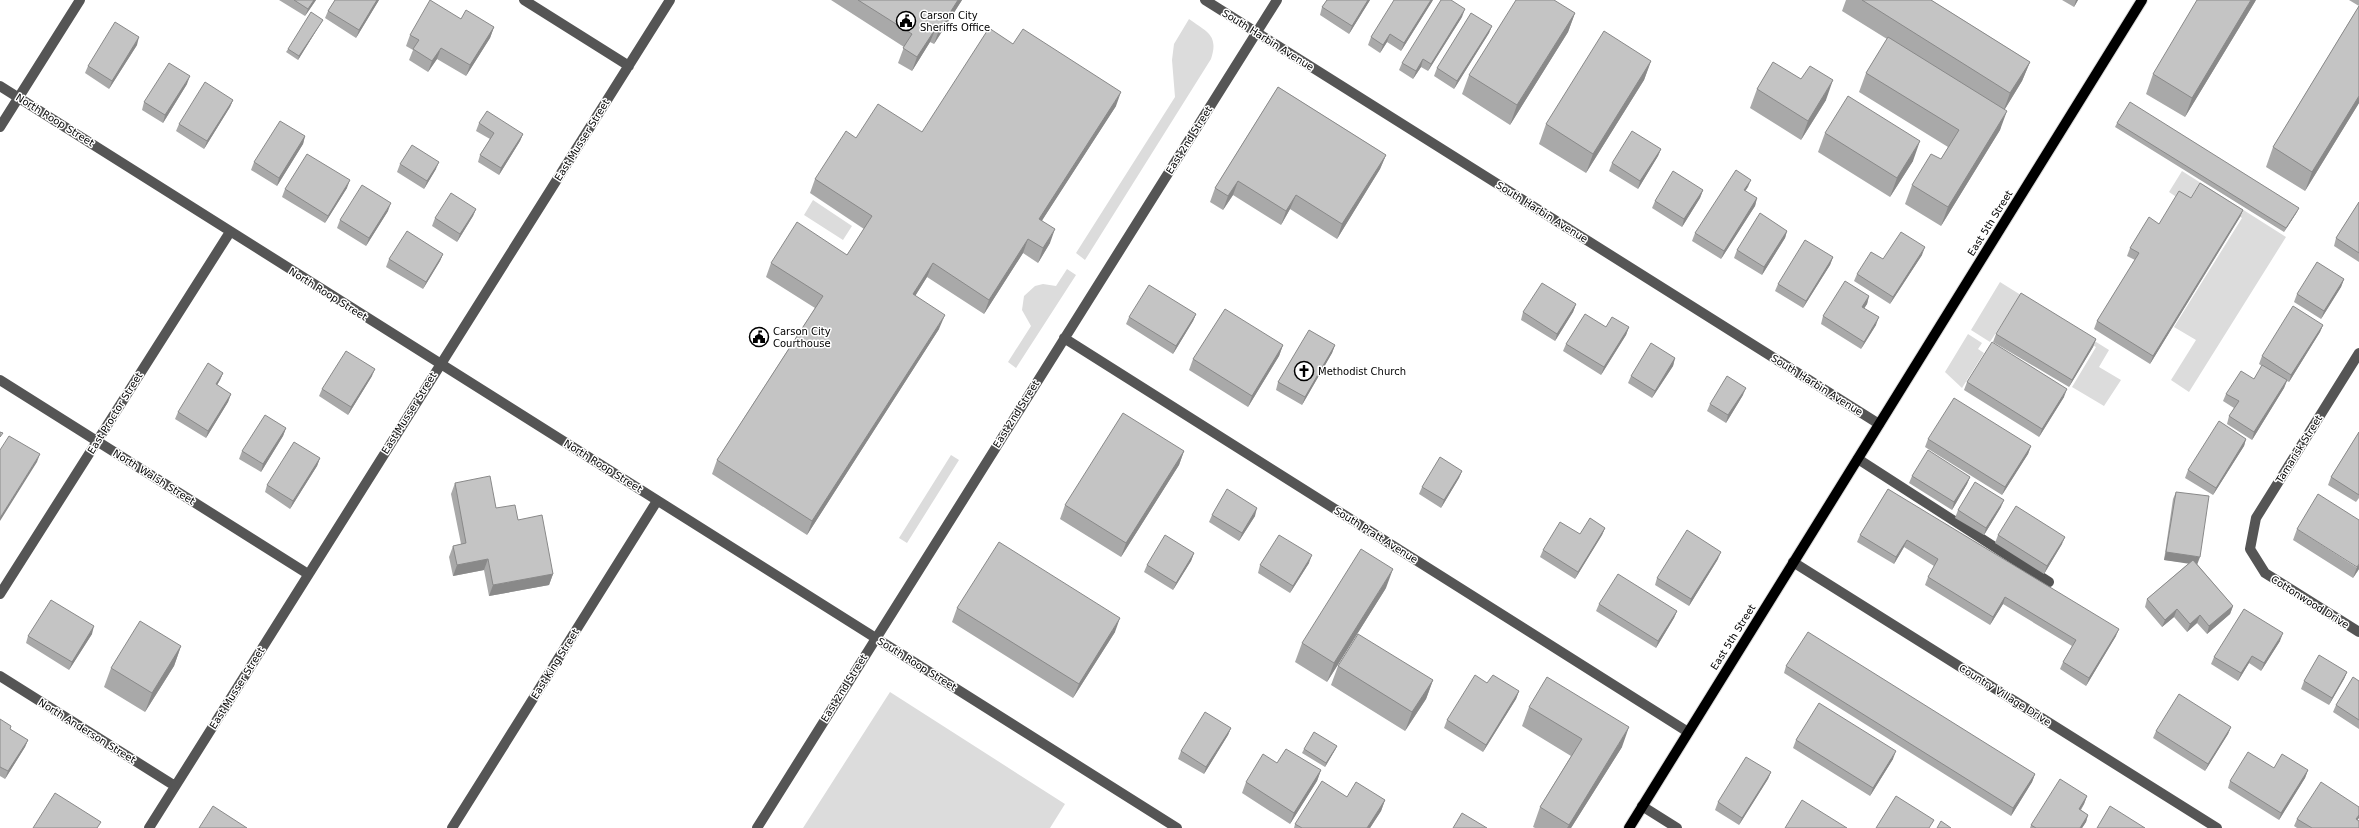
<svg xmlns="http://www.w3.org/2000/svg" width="2359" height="828" font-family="'DejaVu Sans',sans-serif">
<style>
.green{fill:#dcdcdc}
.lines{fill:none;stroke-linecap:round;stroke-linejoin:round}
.major-casing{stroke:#dbdbdb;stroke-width:12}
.minor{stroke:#555;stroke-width:10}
.major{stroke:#000;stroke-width:10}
.wall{fill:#a9a9a9}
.shaded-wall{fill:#898989}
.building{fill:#c4c4c4;stroke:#898989}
.labels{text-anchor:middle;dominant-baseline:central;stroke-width:3;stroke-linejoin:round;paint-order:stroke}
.poi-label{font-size:10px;fill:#000;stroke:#fff;text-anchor:start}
.street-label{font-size:10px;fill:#000;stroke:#fff}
</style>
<rect width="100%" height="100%" fill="#fff"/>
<path class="green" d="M1189,19C1207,32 1219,35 1211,59L1085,260L1076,253L1175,97L1172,60L1174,44Z
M2182,171L2286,237L2189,392L2171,380L2196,340L2174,327L2242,218L2196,189L2187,204L2169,192Z
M813,200L852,226L843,240L804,215Z
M1067,269L1076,275L1016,368L1008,362L1031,326L1022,310L1024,296L1035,286L1043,284L1056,286Z
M2000,282L2109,350L2099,367L2121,380L2104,406L2072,387L2096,347L2018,299L1990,342L1971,330Z
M1968,334L1982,343L1978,349L1984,353L1962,388L1945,372Z
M951,455L959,460L907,543L899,538Z
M890,692L1065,804L1050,828H803Z"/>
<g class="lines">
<defs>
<path id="major" d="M1629,828L2142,0"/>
</defs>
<use href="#major" class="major-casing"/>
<path class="minor" d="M524,0L629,66
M1205,0L1879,424
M0,86L1177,828
M0,127L80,0
M1064,338L1688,732
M2359,353L2256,518L2250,549L2265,573L2359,632
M0,380L308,574
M1858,459L2049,582
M1793,562L2217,828
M0,594L230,232
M0,676L175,786
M1642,806L1677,828
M149,828L670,0
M452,828L657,501
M757,828L1277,0"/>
<use href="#major" class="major"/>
</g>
<path class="wall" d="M279,0H316L305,16Z
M335,0H379L356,38L325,18L328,11Z
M831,0H962L934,44L930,42L912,71L898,63L904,47Z
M1327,0H1370L1349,34L1320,15L1322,7Z
M1433,0L1401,51L1387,42L1380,53L1368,45L1371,37Z
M1846,0H1931L2030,62L2022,81L2005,109L2000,130L1941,226L1905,204L1912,185L1941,159L1948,147L1859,92L1866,73L1887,39L1842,11Z
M2062,0H2078L2074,7Z
M2256,0L2185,117L2146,94L2153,74Z
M2349,0H2359V6Z
M2359,6V103L2305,191L2266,167L2273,147Z
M1575,13L1568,32L1510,125L1462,94L1469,75Z
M1462,17L1428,71L1421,67L1413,79L1399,70L1402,63Z
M461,19L494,27L490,38L466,76L437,59L428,72L409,60L413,50L406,46L410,35Z
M323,20L321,23L298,60L286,52L288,49Z
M1492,26L1489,33L1454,89L1434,76L1437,68Z
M1013,44L1116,106L1042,220L1050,243L1038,263L1023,253L984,314L927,277L915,296L939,329L807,535L712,474L717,460L815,308L766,277L771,263L847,255L864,229L810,193L815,179L856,138L922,132Z
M137,45L109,89L85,73L88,66Z
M1651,61L1644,80L1586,173L1539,144L1546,124Z
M1801,79L1826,100L1801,140L1750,108L1757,89Z
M187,84L163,123L142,110L144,102Z
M1278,87L1386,155L1380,169L1337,239L1290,209L1281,225L1233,195L1223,210L1210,202L1215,188Z
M233,100L230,107L204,149L176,131L179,124Z
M479,123L523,134L520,141L499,175L478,162L480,155L490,139L476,131Z
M2117,123L2297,212L2284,232L2115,127Z
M1825,133L1913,161L1890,197L1818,152Z
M305,136L303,144L277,186L251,170L254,162Z
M1661,149L1658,156L1638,189L1609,171L1612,163Z
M400,164L436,169L424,189L397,172Z
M1748,187L1745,191L1757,198L1755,206L1721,259L1692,241L1695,233Z
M347,188L325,223L282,197L285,189Z
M1703,190L1700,198L1682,227L1652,208L1655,201Z
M2191,198L2243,210L2240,217L2150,364L2094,329L2097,321L2135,260L2127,256L2130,248Z
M2359,202V262L2334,246L2336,238Z
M476,209L473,216L457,242L432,226L435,218Z
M388,211L366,246L337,228L340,220Z
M1787,231L1785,238L1762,275L1734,258L1737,250Z
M443,254L440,261L423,289L386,267L389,259Z
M1922,255L1890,304L1854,281L1857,274L1883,259Z
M1833,257L1830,265L1803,308L1775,291L1778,284Z
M2344,279L2341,287L2321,319L2294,302L2297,294Z
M1869,296L1867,304L1864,308L1876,325L1861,349L1821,324L1823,316Z
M1576,304L1573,312L1555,341L1521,320L1523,312Z
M1196,314L1193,321L1173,354L1126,324L1129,317Z
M2323,325L2320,332L2289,382L2287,381L2284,388L2252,440L2227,424L2229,416L2234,408L2223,401L2226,394L2254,379L2262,366L2259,364L2262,356Z
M1606,327H1629L1626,335L1601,375L1563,351L1566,344Z
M1996,334L2096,339L2093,347L2069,387L1993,342Z
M1283,345L1279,356L1248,407L1189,370L1193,359Z
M1335,345L1332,353L1302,405L1276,390L1278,382Z
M1675,358L1673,366L1652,398L1628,383L1631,376Z
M223,373L220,380L217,385L231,394L228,402L206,438L175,419L178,412Z
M372,376L348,415L319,396L322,389Z
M1967,382L2064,397L2039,437L1964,390Z
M1743,395L1726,423L1707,411L1710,404Z
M286,428L283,436L261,472L239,459L242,451Z
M2359,432V498L2356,502L2328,485L2331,477Z
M1928,439L2031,446L2028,454L2002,495L1925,447Z
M2246,439L2244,446L2213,495L2185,478L2188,470Z
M1184,451L1179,465L1121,557L1060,519L1065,505Z
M320,458L317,466L290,509L265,492L267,485Z
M1462,471L1459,478L1441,508L1419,494L1422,487Z
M1912,476L1970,477L1967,484L1952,510L1909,483Z
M455,483L496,508L518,520L553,574L549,585L489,596L484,570L453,576L449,557L453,546L461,544L451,494Z
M1888,489L2116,636L2086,686L2060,669L2063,662L2072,646L2003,604L1990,625L1925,585L1928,577L1934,566L1904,547L1894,564L1857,542L1860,535Z
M2176,492L2197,564L2233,606L2230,614L2207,634L2197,623L2187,632L2174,617L2162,627L2145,607L2147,599L2189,563L2164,560L2173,499Z
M2001,507L1984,535L1955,518L1958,510Z
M1212,515L1255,516L1239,541L1209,522Z
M1605,528L1602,535L1575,579L1540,557L1543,550L1580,534Z
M2297,529L2359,569L2353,578L2293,540Z
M1998,535L2062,544L2044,574L1995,543Z
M1194,553L1191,561L1173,590L1144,572L1147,565Z
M1718,559L1689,606L1655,585L1657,578Z
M1309,563L1290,593L1258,573L1260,565Z
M1386,588L1327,682L1295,662L1302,643Z
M1599,604L1677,611L1674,618L1656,648L1596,611Z
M957,608L1115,632L1073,698L952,622Z
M92,634L69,670L26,643L28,636Z
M2280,641L2261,671L2249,663L2238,681L2211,664L2214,657Z
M181,646L174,666L145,712L104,687L111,668Z
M1338,666L1433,680L1426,699L1405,731L1331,685Z
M1786,666L2035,774L2032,782L2011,816L1784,673Z
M2347,672L2344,679L2329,705L2301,689L2304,681Z
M2359,681V729L2333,712L2336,705Z
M1487,683L1519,691L1516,699L1483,752L1444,728L1447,720Z
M1529,707L1622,747L1571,828H1535L1533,827L1540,807L1571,756L1522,726Z
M0,719L10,729L28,740L25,747L5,779L0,776Z
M2231,727L2228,734L2205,771L2153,738L2156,731Z
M1231,728L1228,735L1204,774L1178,759L1181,751Z
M1796,740L1893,759L1870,796L1793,748Z
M1337,746L1335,750L1325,767L1302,753L1304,749Z
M1321,770L1317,781L1290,824L1242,793L1246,782Z
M2308,770L2305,778L2279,820L2228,788L2230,781Z
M1771,772L1768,779L1739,825L1715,810L1718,802Z
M2087,796L2084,804L2081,810L2088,815L2086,822L2082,828H2030L2031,825Z
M1347,797L1385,800L1381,811L1370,828H1294L1295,824Z
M2297,819L2358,820L2359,828H2297L2294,826Z"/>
<path class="shaded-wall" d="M314,0H316L305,16L308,9Z
M377,0H379L356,38L359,30Z
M958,0H962L934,44L939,30Z
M1368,0H1370L1349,34L1352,26Z
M1431,0H1433L1401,51L1404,43Z
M2076,0H2078L2074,7Z
M2251,0H2256L2185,117L2192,98Z
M1465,9L1462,17L1428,71L1431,64Z
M1575,13L1568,32L1510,125L1517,105Z
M323,20L321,23L298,60L299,56Z
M1492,26L1489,33L1454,89L1457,81Z
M494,27L490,38L466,76L470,65Z
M936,28L930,42L912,71L917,57Z
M1390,34L1387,42L1380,53L1383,45Z
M139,37L137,45L109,89L112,81Z
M441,48L437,59L428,72L432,61Z
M1423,59L1421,67L1413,79L1416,71Z
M1651,61L1644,80L1586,173L1593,154Z
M2030,62L2022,81L2003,112L2010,93Z
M190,76L187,84L163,123L165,115Z
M1833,80L1826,100L1801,140L1808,121Z
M1121,92L1116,106L1034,233L1039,219Z
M2359,96V103L2305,191L2312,172Z
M233,100L230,107L204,149L207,141Z
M2007,111L2000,130L1941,226L1948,207Z
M523,134L520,141L499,175L501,168Z
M305,136L303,144L277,186L279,178Z
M1920,141L1913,161L1890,197L1897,178Z
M1661,149L1658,156L1638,189L1640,181Z
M1386,155L1380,169L1337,239L1342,224Z
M439,162L436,169L424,189L427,181Z
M350,180L347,188L325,223L328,216Z
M1751,180L1748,187L1741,197L1744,190Z
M1238,181L1233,195L1223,210L1228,196Z
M1703,190L1700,198L1682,227L1684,219Z
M1296,195L1290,209L1281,225L1286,211Z
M1757,198L1755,206L1721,259L1724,251Z
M391,203L388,211L366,246L369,238Z
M2299,208L2297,212L2284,232L2286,228Z
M476,209L473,216L457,242L460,234Z
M2243,210L2240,217L2150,364L2153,356Z
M1055,229L1050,243L1038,263L1043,248Z
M1787,231L1785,238L1762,275L1764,267Z
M1028,239L1023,253L984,314L989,300Z
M1925,247L1922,255L1890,304L1893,297Z
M443,254L440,261L423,289L426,282Z
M1833,257L1830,265L1803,308L1806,301Z
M933,263L927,277L907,309L913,294Z
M2344,279L2341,287L2321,319L2324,311Z
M1869,296L1867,304L1860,315L1862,307Z
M1576,304L1573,312L1555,341L1557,334Z
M1196,314L1193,321L1173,354L1176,346Z
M945,315L939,329L807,535L812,521Z
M1879,317L1876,325L1861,349L1864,342Z
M2323,325L2320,332L2289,382L2291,375Z
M1629,327L1626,335L1601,375L1604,367Z
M2096,339L2093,347L2069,387L2072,380Z
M1283,345L1279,356L1248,407L1252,396Z
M1335,345L1332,353L1302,405L1305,397Z
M1675,358L1673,366L1652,398L1655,391Z
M375,369L372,376L348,415L351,407Z
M223,373L220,380L213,392L216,384Z
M2287,380L2284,388L2252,440L2254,432Z
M1746,388L1743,395L1726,423L1728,415Z
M2067,389L2064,397L2039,437L2042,429Z
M231,394L228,402L206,438L208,431Z
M286,428L283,436L261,472L263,464Z
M2246,439L2244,446L2213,495L2216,488Z
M2031,446L2028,454L2002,495L2005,487Z
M1184,451L1179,465L1121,557L1126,543Z
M40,454L37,462L0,521V518Z
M320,458L317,466L290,509L293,501Z
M1462,471L1459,478L1441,508L1444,500Z
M1970,477L1967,484L1952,510L1954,502Z
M2004,500L2001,507L1984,535L1986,528Z
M1257,508L1255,516L1239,541L1242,533Z
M1605,528L1602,535L1575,579L1578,572Z
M2065,537L2062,544L2044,574L2047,566Z
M1907,540L1904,547L1894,564L1896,557Z
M1721,552L1718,559L1689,606L1691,599Z
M2166,552L2200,557L2197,565L2164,560Z
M1194,553L1191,561L1173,590L1176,583Z
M1312,555L1309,563L1290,593L1293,586Z
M488,559L484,570L453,576L457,565Z
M2359,564V569L2353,578L2357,567Z
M1393,569L1386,588L1327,682L1334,663Z
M553,574L549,585L489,596L493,585Z
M2005,597L2003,604L1990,625L1993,617Z
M2233,606L2230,614L2207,634L2209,626Z
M2177,609L2174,617L2162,627L2165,620Z
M1677,611L1674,618L1656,648L1658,641Z
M2200,615L2197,623L2187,632L2190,624Z
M1120,618L1115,632L1073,698L1079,684Z
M94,626L92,634L69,670L72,662Z
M2119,629L2116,636L2086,686L2089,678Z
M2283,633L2280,641L2261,671L2264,663Z
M181,646L174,666L145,712L152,693Z
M2252,656L2249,663L2238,681L2241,673Z
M2347,672L2344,679L2329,705L2332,698Z
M1433,680L1426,699L1405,731L1412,712Z
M1519,691L1516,699L1483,752L1486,745Z
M1629,727L1622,747L1571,828H1567L1569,825Z
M2231,727L2228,734L2205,771L2208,764Z
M1231,728L1228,735L1204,774L1206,767Z
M28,740L25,747L5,779L8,771Z
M1337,746L1335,750L1325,767L1326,763Z
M1896,751L1893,759L1870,796L1873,788Z
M1321,770L1317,781L1290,824L1294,813Z
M2308,770L2305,778L2279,820L2281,813Z
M1771,772L1768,779L1739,825L1742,818Z
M2035,774L2032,782L2011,816L2013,808Z
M2087,796L2084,804L2076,816L2079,809Z
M1385,800L1381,811L1370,828H1367Z
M2088,815L2086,822L2082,828H2080Z
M2359,815V818L2353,827L2356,819Z"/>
<path class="building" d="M294,0H314L308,9Z
M335,0H377L359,30L328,11Z
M430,0L461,19L466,10L494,27L470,65L441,48L432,61L413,49L419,40L410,35Z
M858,0H958L939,30L936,28L917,57L903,48L912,34Z
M1327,0H1368L1352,26L1322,7Z
M1394,0H1431L1404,43L1390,34L1383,45L1371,37Z
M1441,0H1451L1465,9L1431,64L1423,59L1416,71L1402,63Z
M1516,0H1554L1575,13L1517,105L1469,75Z
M1862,0H1931L2030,62L2010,93Z
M2197,0H2251L2192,98L2153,74Z
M2359,6V96L2312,172L2273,147Z
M311,12L323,20L299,56L288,49Z
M1471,13L1492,26L1457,81L1437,68Z
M115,22L139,37L112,81L88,66Z
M989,28L1013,44L1023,29L1121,92L1039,219L1055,229L1043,248L1028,239L989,300L933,263L913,294L945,315L812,521L717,460L823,296L771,263L797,222L847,255L872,216L815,179L846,131L856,138L878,104L922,132Z
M1604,31L1651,61L1593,154L1546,124Z
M1888,37L2007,111L1948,207L1912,185L1931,154L1941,159L1959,130L1866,73Z
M1773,62L1801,79L1810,66L1833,80L1808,121L1757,89Z
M169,63L190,76L165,115L144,102Z
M205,82L233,100L207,141L179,124Z
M1278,87L1386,155L1342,224L1296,195L1286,211L1238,181L1228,196L1215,188Z
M1848,96L1920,141L1897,178L1825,133Z
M2130,102L2299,208L2286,228L2117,123Z
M487,111L523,134L501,168L480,155L494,133L479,123Z
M280,121L305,136L279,178L254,162Z
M1632,131L1661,149L1640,181L1612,163Z
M412,145L439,162L427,181L400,164Z
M307,154L350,180L328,216L285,189Z
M1736,170L1751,180L1744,190L1757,198L1724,251L1695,233Z
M1673,171L1703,190L1684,219L1655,201Z
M2200,183L2243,210L2153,356L2097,321L2139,253L2130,248L2149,217L2159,224L2179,191L2191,198Z
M362,185L391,203L369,238L340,220Z
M451,193L476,209L460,234L435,218Z
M2359,202V253L2336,238Z
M1760,213L1787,231L1764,267L1737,250Z
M407,231L443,254L426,282L389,259Z
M1901,232L1925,247L1893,297L1857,274L1871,252L1883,259Z
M1805,240L1833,257L1806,301L1778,284Z
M2317,262L2344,279L2324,311L2297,294Z
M1845,281L1869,296L1862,307L1879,317L1864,342L1823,316Z
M1542,283L1576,304L1557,334L1523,312Z
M1149,285L1196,314L1176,346L1129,317Z
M2021,293L2096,339L2072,380L1996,334Z
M2293,306L2323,325L2291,375L2262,356Z
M1225,309L1283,345L1252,396L1193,359Z
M1585,314L1606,327L1612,317L1629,327L1604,367L1566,344Z
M1309,330L1335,345L1305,397L1278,382Z
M1992,342L2067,389L2042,429L1967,382Z
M1651,343L1675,358L1655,391L1631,376Z
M346,351L375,369L351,407L322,389Z
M208,363L223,373L216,384L231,394L208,431L178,412Z
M2262,365L2287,380L2254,432L2229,416L2239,401L2226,394L2241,371L2254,379Z
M1727,376L1746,388L1728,415L1710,404Z
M1954,398L2031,446L2005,487L1928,439Z
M1123,413L1184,451L1126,543L1065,505Z
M265,415L286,428L263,464L242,451Z
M2219,421L2246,439L2216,488L2188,470Z
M0,432L3,433L0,437Z
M2359,432V495L2331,477Z
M9,436L40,454L0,518V450Z
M294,442L320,458L293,501L267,485Z
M1928,450L1970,477L1954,502L1912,476Z
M1440,457L1462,471L1444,500L1422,487Z
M490,476L496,508L515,505L518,520L542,515L553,574L493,585L488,559L457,565L453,546L466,543L455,483Z
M1975,482L2004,500L1986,528L1958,510Z
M1227,489L1257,508L1242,533L1212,515Z
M1888,489L2119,629L2089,678L2063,662L2076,640L2005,597L1993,617L1928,577L1938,559L1907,540L1896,557L1860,535Z
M2176,492L2209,496L2200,557L2166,552Z
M2318,494L2359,520V564L2357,567L2297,529Z
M2016,506L2065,537L2047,566L1998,535Z
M1590,518L1605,528L1578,572L1543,550L1560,522L1580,534Z
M1687,530L1721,552L1691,599L1657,578Z
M1165,535L1194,553L1176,583L1147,565Z
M1279,535L1312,555L1293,586L1260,565Z
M999,542L1120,618L1079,684L957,608Z
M1361,549L1393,569L1334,663L1302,643Z
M2193,560L2233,606L2209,626L2200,615L2190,624L2177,609L2165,620L2147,599Z
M1618,574L1677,611L1658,641L1599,604Z
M51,600L94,626L72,662L28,636Z
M2244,609L2283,633L2264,663L2252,656L2241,673L2214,657Z
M140,621L181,646L152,693L111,668Z
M1808,632L2035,774L2013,808L1786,666Z
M1358,634L1433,680L1412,712L1338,666Z
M2319,655L2347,672L2332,698L2304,681Z
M1475,675L1487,683L1493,675L1519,691L1486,745L1447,720Z
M1547,677L1629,727L1569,825L1540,807L1582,739L1529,707Z
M2353,677L2359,681V720L2336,705Z
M2179,694L2231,727L2208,764L2156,731Z
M1819,703L1896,751L1873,788L1796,740Z
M1205,712L1231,728L1206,767L1181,751Z
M0,719L11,726L10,729L28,740L8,771L0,767Z
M1314,732L1337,746L1326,763L1304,749Z
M1286,749L1321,770L1294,813L1246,782L1263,754L1277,763Z
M2248,752L2274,768L2282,754L2308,770L2281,813L2230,781Z
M1746,757L1771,772L1742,818L1718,802Z
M2060,779L2087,796L2079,809L2088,815L2080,828H2036L2031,825Z
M1322,781L1347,797L1356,782L1385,800L1367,828H1302L1295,824Z
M2321,782L2359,807V815L2356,819L2359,821V828H2312L2297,819Z
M55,793L101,822L97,828H33Z
M1896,796L1934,820L1929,828H1876Z
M1802,800L1847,828H1785Z
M213,806L247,828H199Z
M2110,806L2145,828H2097Z
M1462,813L1487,828H1453Z
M1941,821L1951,828H1937Z"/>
<defs>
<symbol id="civic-ring" viewBox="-11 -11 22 22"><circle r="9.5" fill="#fff" stroke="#000" stroke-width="1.5"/><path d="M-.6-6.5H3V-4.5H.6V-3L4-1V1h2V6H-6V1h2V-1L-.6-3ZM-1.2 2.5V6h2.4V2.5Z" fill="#000"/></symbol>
<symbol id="church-ring" viewBox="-11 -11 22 22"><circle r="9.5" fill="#fff" stroke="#000" stroke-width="1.5"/><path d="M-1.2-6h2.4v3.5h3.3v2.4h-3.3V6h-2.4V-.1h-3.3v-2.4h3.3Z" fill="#000"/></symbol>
</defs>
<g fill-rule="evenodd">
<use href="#civic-ring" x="895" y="10" width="22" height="22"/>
<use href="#civic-ring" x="748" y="326" width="22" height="22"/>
<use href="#church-ring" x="1293" y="360" width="22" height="22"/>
</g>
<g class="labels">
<g class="poi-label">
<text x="920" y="15">Carson City<tspan x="920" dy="12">Sheriffs Office</tspan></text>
<text x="773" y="331">Carson City<tspan x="773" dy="12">Courthouse</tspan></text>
<text x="1318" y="371">Methodist Church</text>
</g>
<g class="street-label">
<text transform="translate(1268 40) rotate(32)">South Harbin Avenue</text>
<text transform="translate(55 120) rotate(32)">North Roop Street</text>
<text transform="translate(582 140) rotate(-58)">East Musser Street</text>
<text transform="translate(1189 140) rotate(-58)">East 2nd Street</text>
<text transform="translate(1542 212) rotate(32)">South Harbin Avenue</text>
<text transform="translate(1990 223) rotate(-58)">East 5th Street</text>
<text transform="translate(328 294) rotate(32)">North Roop Street</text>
<text transform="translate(1817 385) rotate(32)">South Harbin Avenue</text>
<text transform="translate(115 413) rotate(-58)">East Proctor Street</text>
<text transform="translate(409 413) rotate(-58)">East Musser Street</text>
<text transform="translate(1016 414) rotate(-58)">East 2nd Street</text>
<text transform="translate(2299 449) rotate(-58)">Tamarisk Street</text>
<text transform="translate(603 466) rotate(32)">North Roop Street</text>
<text transform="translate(154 477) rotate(32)">North Walsh Street</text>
<text transform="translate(1376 535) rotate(32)">South Pratt Avenue</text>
<text transform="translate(2310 602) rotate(32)">Cottonwood Drive</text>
<text transform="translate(1733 637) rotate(-58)">East 5th Street</text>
<text transform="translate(555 664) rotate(-58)">East King Street</text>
<text transform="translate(917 664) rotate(32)">South Roop Street</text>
<text transform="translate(237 688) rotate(-58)">East Musser Street</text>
<text transform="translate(844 688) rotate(-58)">East 2nd Street</text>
<text transform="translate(2005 695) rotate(32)">Country Village Drive</text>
<text transform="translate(87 731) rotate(32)">North Anderson Street</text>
</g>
</g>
</svg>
